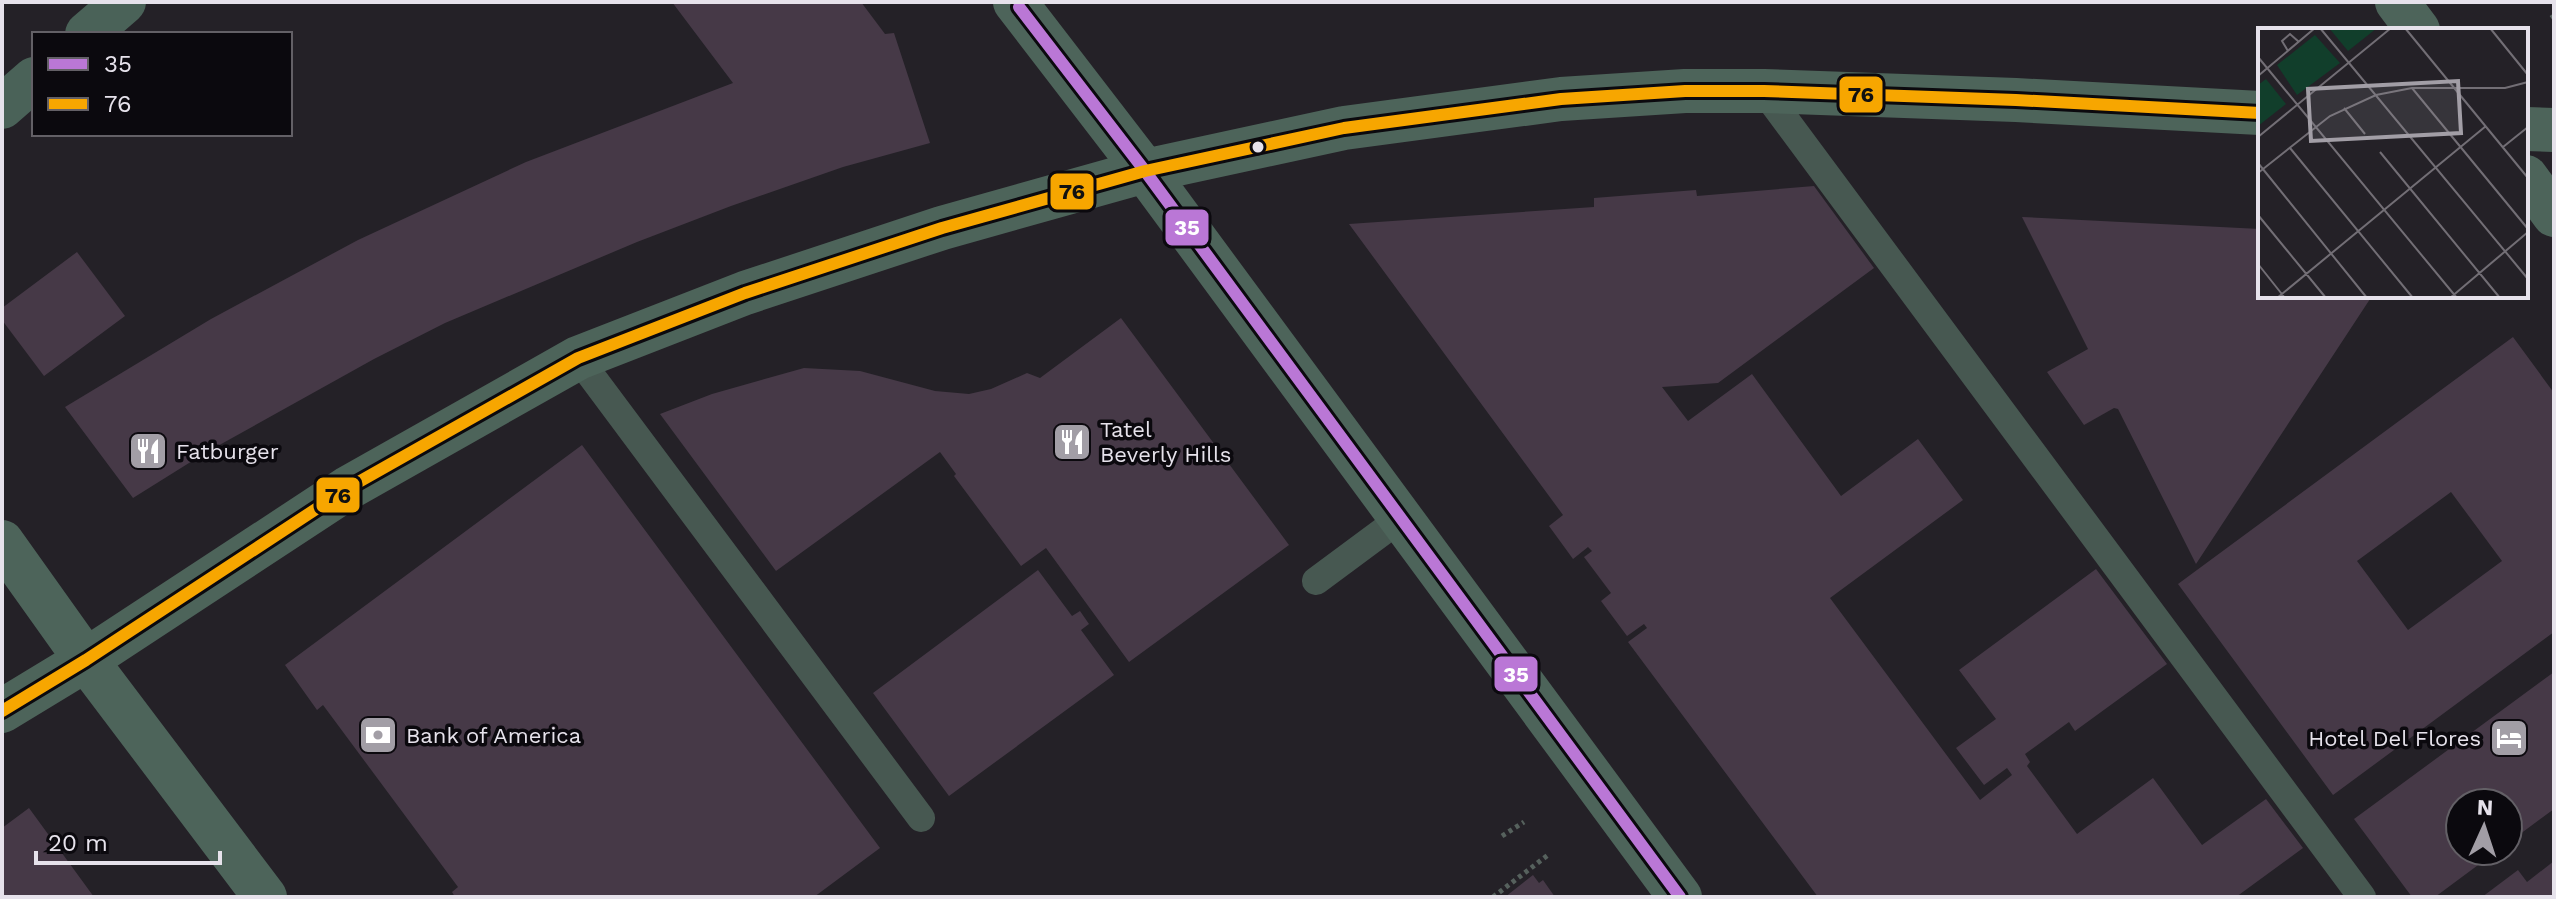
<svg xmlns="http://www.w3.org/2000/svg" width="2556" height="899" font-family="'Work Sans',sans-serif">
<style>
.building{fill:#463947;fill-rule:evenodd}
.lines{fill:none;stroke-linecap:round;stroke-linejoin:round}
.path{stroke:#56615d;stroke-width:5;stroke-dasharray:4 4;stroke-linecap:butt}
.lane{stroke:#475851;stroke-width:28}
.secondary{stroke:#4d645a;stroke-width:44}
.primary{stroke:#4a6258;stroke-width:44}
.bus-1-casing{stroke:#0b090e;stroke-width:18}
.bus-2-casing{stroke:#0b090e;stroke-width:18}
.bus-1{stroke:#ba77d6;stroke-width:12}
.bus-2{stroke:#f7a600;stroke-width:12}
.bus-dot{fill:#e6e2eb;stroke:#0b090e;stroke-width:3}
.labels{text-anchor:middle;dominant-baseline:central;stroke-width:7;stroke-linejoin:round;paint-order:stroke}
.poi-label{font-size:22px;fill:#e6e2eb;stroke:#0b090e;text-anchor:start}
.inset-road{fill:none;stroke:#726e75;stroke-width:2}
.view{fill:#a29ea6;fill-opacity:0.15;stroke:#a29ea6;stroke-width:4}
.inset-edge{fill:none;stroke:#e6e2eb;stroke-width:4}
.line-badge{stroke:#0b090e;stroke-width:3}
.badge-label{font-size:22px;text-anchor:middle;font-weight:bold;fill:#fff}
.pale-badge-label{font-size:22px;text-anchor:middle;font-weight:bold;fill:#111}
</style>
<rect width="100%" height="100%" fill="#242127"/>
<path class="building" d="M672,2H861L885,34L894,33L930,143L843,167L731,206L637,242L445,323L374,359L205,453L133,498L65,407L211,319L358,240L526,162L733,83Z
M1814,186L1874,268L1718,383L1662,387L1688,421L1752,374L1841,496L1918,439L1963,500L1830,598L1980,800L2012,775L2007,768L1984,785L1956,748L1996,719L1959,670L2096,569L2167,664L2075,731L2069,722L2025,754L2030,762L2027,766L2077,834L2153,778L2202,845L2266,799L2303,848L2236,897H1818L1628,642L1647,628L1644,624L1627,636L1601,601L1611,593L1584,557L1592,551L1588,547L1573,559L1549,526L1563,515L1349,224L1594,207V198L1696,190L1697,196Z
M2022,217L2260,229V296H2372L2196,564L2118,409L2114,408L2084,425L2047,372L2088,349Z
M77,252L125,316L44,376L2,320V308Z
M1121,318L1289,545L1129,662L1046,548L1021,566L954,476L956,474L940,452L776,571L660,414L712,394L804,368L860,371L935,391L969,394L991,389L1027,373L1040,378Z
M2513,337L2554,393V632L2333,795L2178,584ZM2451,492L2502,561L2408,630L2357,561Z
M582,445L880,848L814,897H455L452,892L458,887L323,705L317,710L285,665Z
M1038,570L1072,616L1080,611L1089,624L1081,630L1114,675L949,796L873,693Z
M2554,672V809L2508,843V803H2460V851H2497L2435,897H2412L2354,819Z
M29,808L94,897H2V828Z
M2554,861V897H2482L2518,870L2527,882Z
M1533,875L1539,883L1543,880L1555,897H1505Z"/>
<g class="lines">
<path class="path" d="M2551,18L2554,16
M1502,836L1524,822
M1493,897L1548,855"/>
<path class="lane" d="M1764,91L2362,897
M578,358L921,818
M1316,581L1401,518"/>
<path class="secondary" d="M1015,2L1145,171L1680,897
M2397,2L2418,30
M2526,129L2554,130
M2526,177L2554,215
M2,542L86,660L265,897
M2,711L86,660L348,488L578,358L745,293L942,228L1145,171L1344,128L1561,99L1685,91H1764L2016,100L2260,113"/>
<path class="primary" d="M87,34L124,2
M2,107L34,79"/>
<defs>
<path id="bus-1" d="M1019,7L1145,171L1680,897"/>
<path id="bus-2" d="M2,711L86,660L348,488L578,358L745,293L942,228L1145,171L1344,128L1561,99L1685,91H1764L2016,100L2260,113"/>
</defs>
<use href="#bus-1" class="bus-1-casing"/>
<use href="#bus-2" class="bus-2-casing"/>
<use href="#bus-1" class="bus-1"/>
<use href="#bus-2" class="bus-2"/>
</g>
<defs>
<symbol id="restaurant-square" viewBox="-11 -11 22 22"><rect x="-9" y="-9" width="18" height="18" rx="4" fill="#a29ea6" stroke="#0b090e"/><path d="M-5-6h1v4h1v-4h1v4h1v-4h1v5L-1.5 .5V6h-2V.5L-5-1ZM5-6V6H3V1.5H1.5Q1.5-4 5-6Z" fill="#fff"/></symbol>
<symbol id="bank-square" viewBox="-11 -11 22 22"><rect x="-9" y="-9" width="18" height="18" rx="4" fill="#a29ea6" stroke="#0b090e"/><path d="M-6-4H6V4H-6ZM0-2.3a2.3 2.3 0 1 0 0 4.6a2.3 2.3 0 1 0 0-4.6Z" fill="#fff"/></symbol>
<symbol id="hotel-square" viewBox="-11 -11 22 22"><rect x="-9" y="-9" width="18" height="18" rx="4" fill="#a29ea6" stroke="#0b090e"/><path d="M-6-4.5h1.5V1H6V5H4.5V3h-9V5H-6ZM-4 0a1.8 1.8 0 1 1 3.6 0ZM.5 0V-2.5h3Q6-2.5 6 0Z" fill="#fff"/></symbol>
</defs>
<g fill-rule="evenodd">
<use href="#restaurant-square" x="1050" y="420" width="44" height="44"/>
<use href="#restaurant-square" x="126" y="429" width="44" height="44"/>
<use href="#bank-square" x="356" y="713" width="44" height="44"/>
<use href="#hotel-square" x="2487" y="716" width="44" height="44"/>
</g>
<circle class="bus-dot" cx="1258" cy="147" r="7"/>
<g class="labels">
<g class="poi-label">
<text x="1100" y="429">Tatel<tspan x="1100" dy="25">Beverly Hills</tspan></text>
<text x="176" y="451">Fatburger</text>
<text x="406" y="735">Bank of America</text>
<text x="2481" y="738" text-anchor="end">Hotel Del Flores</text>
</g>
</g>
<g transform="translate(2258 28)">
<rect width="270" height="270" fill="#242127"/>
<path d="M71,0H119L90,23ZM57,7L82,35L39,67L19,37ZM8,51L28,76L0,98V57Z" fill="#113e2b"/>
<path class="inset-road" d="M62,0L270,251M147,0L270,150M232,0L270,47M30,23L24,13L32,6L41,14M0,29L199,270M0,48L57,0M154,60L270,201M86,80L107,106M0,109L133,0M245,119L270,99M32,120L155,270M122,124L242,270M0,135L109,270M0,145L72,88L118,67L154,60H247L270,54M0,187L68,270M0,236L27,270M19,270L228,98M192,270L270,204"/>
<path class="view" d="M200,53L203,105L53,113L50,61Z"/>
<rect width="270" height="270" class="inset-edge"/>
</g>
<g class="line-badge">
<rect x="1838" y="75" width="46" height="39" rx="8" fill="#f7a600"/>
<rect x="1049" y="172" width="46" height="39" rx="8" fill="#f7a600"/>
<rect x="1164" y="208" width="46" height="39" rx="8" fill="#ba77d6"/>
<rect x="315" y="476" width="46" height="38" rx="8" fill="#f7a600"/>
<rect x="1493" y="655" width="46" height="38" rx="8" fill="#ba77d6"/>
</g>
<g class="badge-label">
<text x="1187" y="235">35</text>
<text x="1516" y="682">35</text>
</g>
<g class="pale-badge-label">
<text x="1861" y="102">76</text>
<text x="1072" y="199">76</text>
<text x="338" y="503">76</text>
</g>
<rect width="2556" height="899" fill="none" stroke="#e6e2eb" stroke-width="8"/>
<rect x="32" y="32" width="260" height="104" fill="#0b090e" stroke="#636066" stroke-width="2"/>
<rect x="48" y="58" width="40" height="12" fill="#ba77d6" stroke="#636066" stroke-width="2"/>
<text x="104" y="72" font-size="24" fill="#e6e2eb">35</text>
<rect x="48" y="98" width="40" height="12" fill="#f7a600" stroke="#636066" stroke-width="2"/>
<text x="104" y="112" font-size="24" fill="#e6e2eb">76</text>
<g transform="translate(2484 827) rotate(3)"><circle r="38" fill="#0b090e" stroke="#636066" stroke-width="2"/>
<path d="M0-6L14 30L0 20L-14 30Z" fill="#a29ea6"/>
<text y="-12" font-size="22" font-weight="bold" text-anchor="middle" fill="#e6e2eb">N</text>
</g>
<path d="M36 851v12h184v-12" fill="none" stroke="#e6e2eb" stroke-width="4"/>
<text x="48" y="851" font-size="24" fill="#e6e2eb" stroke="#0b090e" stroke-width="6" paint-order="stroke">20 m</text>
</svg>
